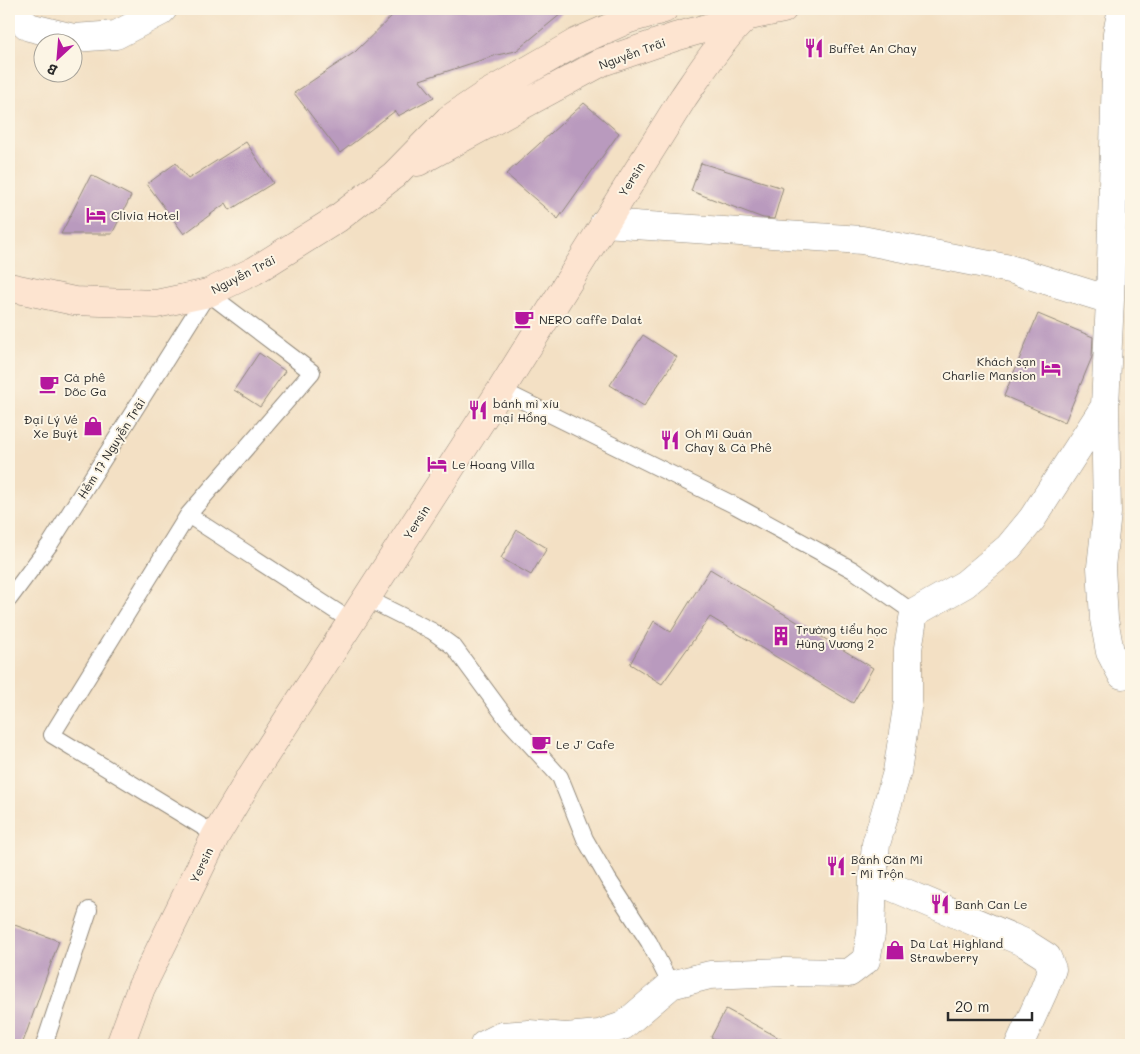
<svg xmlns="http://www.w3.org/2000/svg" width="1140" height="1054" font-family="Mali,sans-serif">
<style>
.building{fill:#b99abe}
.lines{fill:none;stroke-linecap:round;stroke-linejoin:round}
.lane-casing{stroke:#8f8678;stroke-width:18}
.street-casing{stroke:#8f8678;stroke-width:29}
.secondary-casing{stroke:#8f8678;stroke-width:29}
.lane{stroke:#fff;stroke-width:16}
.street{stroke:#fff;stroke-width:28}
.secondary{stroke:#fde4d0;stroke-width:28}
.labels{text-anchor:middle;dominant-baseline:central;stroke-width:4;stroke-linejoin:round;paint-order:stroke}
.poi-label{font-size:12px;fill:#2b2b2b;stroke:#fcf5e5;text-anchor:start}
.street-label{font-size:12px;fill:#2b2b2b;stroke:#fcf5e5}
</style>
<rect width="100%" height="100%" fill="#fcf5e5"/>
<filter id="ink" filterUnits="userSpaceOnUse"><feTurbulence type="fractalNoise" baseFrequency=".02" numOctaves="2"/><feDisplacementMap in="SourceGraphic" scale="10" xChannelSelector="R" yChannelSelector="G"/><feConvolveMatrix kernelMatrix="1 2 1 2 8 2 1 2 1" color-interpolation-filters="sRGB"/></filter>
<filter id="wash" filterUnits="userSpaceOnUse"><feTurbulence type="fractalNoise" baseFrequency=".0096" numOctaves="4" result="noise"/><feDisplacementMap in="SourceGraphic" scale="20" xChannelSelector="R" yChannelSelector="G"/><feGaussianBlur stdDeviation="1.12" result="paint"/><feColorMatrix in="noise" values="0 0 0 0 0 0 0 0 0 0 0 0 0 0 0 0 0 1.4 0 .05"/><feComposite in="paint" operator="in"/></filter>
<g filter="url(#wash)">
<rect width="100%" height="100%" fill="#f3e0c4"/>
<g id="blocks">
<path class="building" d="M399,9H567L516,51L497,55L420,80L434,97L398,116L395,111L340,153L294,93L355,52Z
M584,103L619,133L558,219L506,174Z
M246,142L273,183L230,210L226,203L184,234L147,184L176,163L188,179Z
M701,163L783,188L774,219L763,218L691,191Z
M91,175L131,196L112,234H61Z
M1038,314L1093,337L1092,357L1065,422L1004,396Z
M643,335L677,357L644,406L610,385Z
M259,353L285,371L260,407L234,390Z
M517,530L547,548L531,575L501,558Z
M710,569L873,668L853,703L710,617L662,684L630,664L654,621L671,632Z
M9,923L59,941L22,1045H9Z
M726,1009L792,1045H726L711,1037Z"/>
</g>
</g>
<g filter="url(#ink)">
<use href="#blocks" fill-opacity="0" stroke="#8f8678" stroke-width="1"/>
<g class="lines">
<defs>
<path id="lane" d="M501,390L736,506L853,570L914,613
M188,515L351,621
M366,598L432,631L454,647L507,719L560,777L585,839L608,879L649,942L671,985
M9,599L50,544L208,293L312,372L188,515L52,735L216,835
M44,1045L89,910"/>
<path id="street" d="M1122,9L1117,33L1110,300L1105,406L1107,513L1101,567L1104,619L1110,652L1122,675
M9,10L29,27L74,38L116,35L160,12L163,9
M604,223L862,240L1010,269L1110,300
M873,879L1025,943L1047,957L1052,969L1044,990L1019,1045
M484,1045L502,1036L529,1034L566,1037L599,1034L623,1026L671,985L710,975L784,972L849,973L866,960L871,934L873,879L876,844L897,772L908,701V649L914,613L965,584L1009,547L1032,519L1105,406"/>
<path id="secondary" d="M418,162L602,62L675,37L745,17L783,9
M9,287L74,301L156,304L208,293L254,271L337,219L394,175L449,119L485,95L577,42L629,19L664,9
M120,1045L141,988L216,835L252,775L501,390L683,98C703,69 728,29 756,9"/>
</defs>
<use href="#lane" class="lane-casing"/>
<use href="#street" class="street-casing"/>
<use href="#secondary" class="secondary-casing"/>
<use href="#lane" class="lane"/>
<use href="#street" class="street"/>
<use href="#secondary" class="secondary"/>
</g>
</g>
<defs>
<symbol id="restaurant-bare" viewBox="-9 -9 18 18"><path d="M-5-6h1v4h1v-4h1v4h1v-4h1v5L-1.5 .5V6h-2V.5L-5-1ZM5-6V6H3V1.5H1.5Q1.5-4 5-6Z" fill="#b5179e" stroke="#fcf5e5" stroke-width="2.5" paint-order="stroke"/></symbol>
<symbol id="hotel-bare" viewBox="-9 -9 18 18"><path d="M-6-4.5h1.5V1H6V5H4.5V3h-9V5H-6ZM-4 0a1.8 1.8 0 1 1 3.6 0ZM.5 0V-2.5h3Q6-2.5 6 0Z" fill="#b5179e" stroke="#fcf5e5" stroke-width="2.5" paint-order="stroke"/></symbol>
<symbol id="cafe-bare" viewBox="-9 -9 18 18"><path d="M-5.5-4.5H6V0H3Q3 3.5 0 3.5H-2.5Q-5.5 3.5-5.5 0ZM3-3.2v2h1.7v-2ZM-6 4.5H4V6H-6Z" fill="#b5179e" stroke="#fcf5e5" stroke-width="2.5" paint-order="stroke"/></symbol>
<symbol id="shop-bare" viewBox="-9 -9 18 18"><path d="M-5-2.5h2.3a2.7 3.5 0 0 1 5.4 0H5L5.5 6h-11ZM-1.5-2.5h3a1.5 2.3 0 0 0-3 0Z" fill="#b5179e" stroke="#fcf5e5" stroke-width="2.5" paint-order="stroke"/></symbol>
<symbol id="building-bare" viewBox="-9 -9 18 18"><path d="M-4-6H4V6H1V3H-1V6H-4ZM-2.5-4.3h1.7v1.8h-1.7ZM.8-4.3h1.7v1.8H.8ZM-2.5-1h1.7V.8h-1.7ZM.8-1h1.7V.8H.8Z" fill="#b5179e" stroke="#fcf5e5" stroke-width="2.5" paint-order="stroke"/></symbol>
</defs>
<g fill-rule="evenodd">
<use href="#restaurant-bare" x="800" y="34" width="28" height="28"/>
<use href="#hotel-bare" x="82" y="201" width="28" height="28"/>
<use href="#cafe-bare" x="510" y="305" width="28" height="28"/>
<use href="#hotel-bare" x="1037" y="354" width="28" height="28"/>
<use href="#cafe-bare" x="35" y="370" width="28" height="28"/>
<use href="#restaurant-bare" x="464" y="396" width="28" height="28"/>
<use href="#shop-bare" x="79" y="412" width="28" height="28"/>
<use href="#restaurant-bare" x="656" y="426" width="28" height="28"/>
<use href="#hotel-bare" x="423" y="450" width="28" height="28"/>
<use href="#building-bare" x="767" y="622" width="28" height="28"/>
<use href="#cafe-bare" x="527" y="730" width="28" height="28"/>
<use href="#restaurant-bare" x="822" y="852" width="28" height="28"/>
<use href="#restaurant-bare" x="926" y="890" width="28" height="28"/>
<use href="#shop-bare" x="881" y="936" width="28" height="28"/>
</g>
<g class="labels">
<g class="poi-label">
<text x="829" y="48">Buffet An Chay</text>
<text x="111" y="215">Clivia Hotel</text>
<text x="539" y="319">NERO caffe Dalat</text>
<text x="1036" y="361" text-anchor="end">Khách sạn<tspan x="1036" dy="14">Charlie Mansion</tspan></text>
<text x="64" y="377">Cà phê<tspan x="64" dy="14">Dõc Ga</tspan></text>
<text x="493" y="403">bánh mì xíu<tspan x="493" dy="14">mại Hồng</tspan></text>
<text x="78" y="419" text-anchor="end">Đại Lý Vé<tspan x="78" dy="14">Xe Buýt</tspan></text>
<text x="685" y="433">Oh Mi Quán<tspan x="685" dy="14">Chay &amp; Cà Phê</tspan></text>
<text x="452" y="464">Le Hoang Villa</text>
<text x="796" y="629">Trường tiểu học<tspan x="796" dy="14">Hùng Vương 2</tspan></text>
<text x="556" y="744">Le J' Cafe</text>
<text x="851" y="859">Bánh Căn Mi<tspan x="851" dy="14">- Mì Trộn</tspan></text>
<text x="955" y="904">Banh Can Le</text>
<text x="910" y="943">Da Lat Highland<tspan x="910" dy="14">Strawberry</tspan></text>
</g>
<g class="street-label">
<text transform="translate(632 53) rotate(-20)">Nguyễn Trãi</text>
<text transform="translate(631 179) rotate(-58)">Yersin</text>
<text transform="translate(243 274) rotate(-27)">Nguyễn Trãi</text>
<text transform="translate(111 448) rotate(-58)">Hẻm 17 Nguyễn Trãi</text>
<text transform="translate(416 522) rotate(-57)">Yersin</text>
<text transform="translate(201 865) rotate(-64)">Yersin</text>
</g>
</g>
<rect width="1140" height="1054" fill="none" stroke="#fcf5e5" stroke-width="30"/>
<g transform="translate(58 58) rotate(206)"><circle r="24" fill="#fcf5e5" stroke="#a8a49b"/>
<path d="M0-4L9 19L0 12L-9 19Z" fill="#b5179e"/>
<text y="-8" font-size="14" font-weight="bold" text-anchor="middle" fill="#2b2b2b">B</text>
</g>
<path d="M948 1012v8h84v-8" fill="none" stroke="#2b2b2b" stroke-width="2.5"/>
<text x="955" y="1012" font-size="15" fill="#2b2b2b" stroke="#fcf5e5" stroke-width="4" paint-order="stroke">20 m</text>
</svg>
